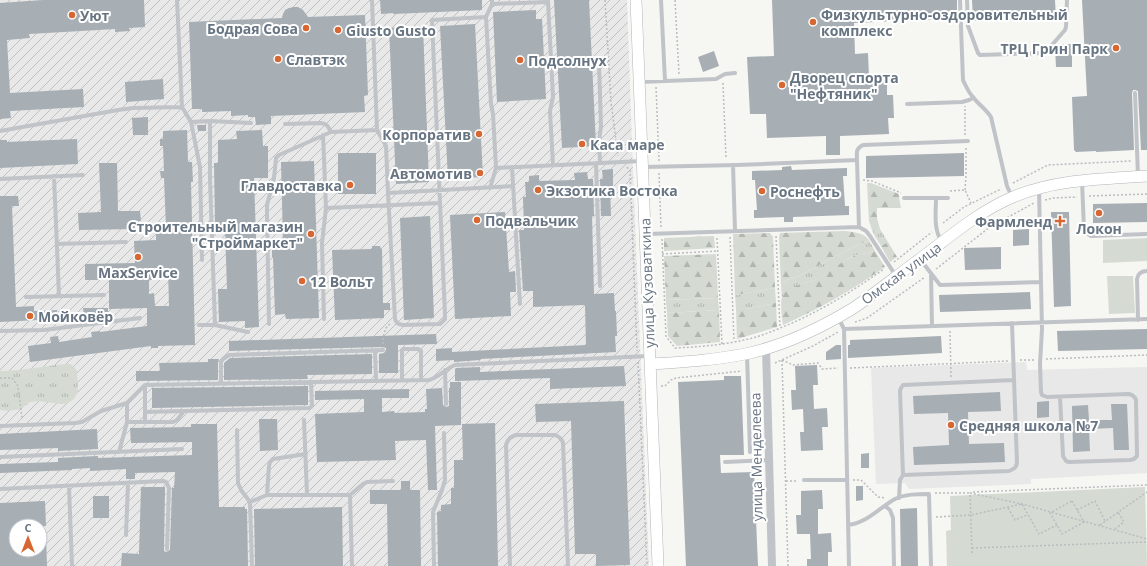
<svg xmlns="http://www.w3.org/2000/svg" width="1147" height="566" font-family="'Open Sans',sans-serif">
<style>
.built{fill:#e7e8e7}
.industrial{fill:url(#industrial-furrows);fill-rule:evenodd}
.grass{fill:url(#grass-tufts)}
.forest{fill:url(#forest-firs)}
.park{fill:#d5dbd3}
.building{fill:#a7aeb4;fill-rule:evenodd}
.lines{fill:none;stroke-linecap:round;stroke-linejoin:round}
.secondary-casing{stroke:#b2b7bb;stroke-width:12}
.path{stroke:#babcbf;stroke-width:1.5;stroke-dasharray:2 2;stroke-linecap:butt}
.lane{stroke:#c0c3c7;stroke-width:4}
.street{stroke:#c0c3c7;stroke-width:8}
.secondary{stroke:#fff;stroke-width:11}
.poi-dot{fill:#d76732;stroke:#fff;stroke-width:1.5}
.labels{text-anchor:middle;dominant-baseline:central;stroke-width:4;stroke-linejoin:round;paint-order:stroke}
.poi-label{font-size:14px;font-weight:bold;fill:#677482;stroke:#fff;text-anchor:start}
.street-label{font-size:14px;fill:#677482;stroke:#fff}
</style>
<defs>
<pattern id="industrial-furrows" width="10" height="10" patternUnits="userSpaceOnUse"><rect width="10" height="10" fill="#e7e8e7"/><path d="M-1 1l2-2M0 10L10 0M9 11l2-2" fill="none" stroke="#bfc1c1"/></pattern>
<pattern id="grass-tufts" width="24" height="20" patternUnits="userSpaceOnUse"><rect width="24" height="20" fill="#d5dbd3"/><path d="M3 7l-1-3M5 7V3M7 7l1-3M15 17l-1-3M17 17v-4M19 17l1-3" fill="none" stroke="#b1b6b1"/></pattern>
<pattern id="forest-firs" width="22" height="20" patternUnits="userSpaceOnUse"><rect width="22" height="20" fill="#d5dbd3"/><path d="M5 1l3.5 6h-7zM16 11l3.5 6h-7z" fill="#b1b6b1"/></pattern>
</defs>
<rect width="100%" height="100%" fill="#f6f6f3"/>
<path class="built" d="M1026,362L1027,370L1147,367V473L1031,479V484L909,489L905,483L876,484L871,368Z"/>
<path class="industrial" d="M0,0H627L633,172L649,566H0ZM16,526H40V550H16Z"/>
<path class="grass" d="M880,229L888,242L881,246L873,233Z
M869,240L875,251C868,253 860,254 853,256C843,260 834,270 825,275C810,285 792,282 782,298L781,285L787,280L797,277L851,248Z
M775,288L776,303L746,309H736L735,295Z
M718,298L719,310L667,313L666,300Z
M70,364L74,367L77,371L78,392L74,399L68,403L61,404L38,401L30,402L21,409L8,411L0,410V371C23,371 46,365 70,364Z"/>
<path class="forest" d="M867,183H871L899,194C899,199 900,203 901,208H877V218L880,229L873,233L869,221Z
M844,231C853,232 863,232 869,240L851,248L797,277L787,280L781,285L779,237L780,233Z
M770,233L773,237L775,288L735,295L733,234Z
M714,236L715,248L664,251V238Z
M888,242L897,257L890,262L881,246Z
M875,251L885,267C852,290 819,309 783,325C782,318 780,303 782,297C788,285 806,284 817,279C830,274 841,260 854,256C860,254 868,253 875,251Z
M716,254L718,298L666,300L664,256Z
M776,303L777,327L737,339L736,309H746Z
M719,310L720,342L677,346L668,336L667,313Z"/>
<path class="park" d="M1147,238V261L1103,263V240Z
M1107,276H1133L1135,313L1109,314Z
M1145,487L1147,566H947L946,531L951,530L950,496Z"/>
<path class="building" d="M43,0H144L145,27L129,28L130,31L115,32V29L29,34L30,38L7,40L10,93L83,89L84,107L10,111L11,118L0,119V3Z
M380,0H482V10L393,14V13L381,14Z
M554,0H589L596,146L562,148Z
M772,0H957V18L854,23L855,54L868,53L869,77L887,76V95H893L894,118H888L889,134L840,136V155H826V136L767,138L766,114H750L747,57L774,56Z
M972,0H1055L1056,19L973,21Z
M1082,0H1147V150H1141L1138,93V91L1135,90H1133L1132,93L1134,150L1096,152V151L1076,152L1074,150L1072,97L1087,96Z
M294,7H298L303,10L308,17L365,15L368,95L364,96L365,112L271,116V124L256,125L255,117H248V115L231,116V111L202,112V109H192L189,22L282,18L283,14L285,10L289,8Z
M536,10V19H542L546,99L497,102L493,12Z
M475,24L483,177L448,179L440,26Z
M423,26L429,182L396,184L389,28Z
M1057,44H1072V67H1056L1055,47Z
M714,51L719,66L703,72L698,57Z
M163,79L164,99L126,102L125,82Z
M148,117V135H133L132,118Z
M197,125H206V131H198Z
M187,130L188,162H192L193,182H191L195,345L158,346V348H151V346L30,362L28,346L51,343L50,337L58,336L59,342L92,337L91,332L100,331V332L147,326V308L109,309V280H85V264L135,263L134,241L156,240V228H166L164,178H161L160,171H164L163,146H160V139H163V131ZM152,268H168L169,306H155L154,293L149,294V280H152Z
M262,130L263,146H268V178H254L259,327L245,328V321L219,322L218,289H227L225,228H216V223H215L214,163H218V140L237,139L236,131Z
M77,139L78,164L0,168V140H7V142Z
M338,153H376V194H338Z
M964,153V176L866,178V156Z
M314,161L319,318L286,319L285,314L275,315L273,257H272V241H283L281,162Z
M99,163H117L118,211H140L141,221H135V229L79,230L78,213L101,212Z
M791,166L792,170L847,168V176H843L845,206H849V215L793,217V222H784V217L754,218V210H757L755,180H752V171L782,170V167Z
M613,169V186H610L611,216H601L600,179H603L602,170Z
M587,172L588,179H593L594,216H592L594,294L614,293L615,311H616L617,336H615L616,352L480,359V360L454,362V360L436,361V349L452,348V352L586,345L585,305L533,307V291H523L519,230H524L523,197H526L525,182H529V176L539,175V181L575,180L574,173Z
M0,196H18L19,206H12L16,307L34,306V311L57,310V319L0,322Z
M1147,203V222L1093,223V204Z
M505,212L509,272L515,271L516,292H510L511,316L455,319L450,215Z
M1051,212H1069L1071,306L1054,307Z
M430,216L434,318L404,320L400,218Z
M1029,229V245L1013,246V230Z
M372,246H380L381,249H382L383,303H390V310H384V318L335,320L332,250L372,249Z
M1001,247V269L965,270L964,248Z
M1030,292L1031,309L940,312L939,295Z
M83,308H108V315L84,316Z
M1147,329V349L1058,351L1057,331Z
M436,334L437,344L398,345V373H379V354L384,353L386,350V348L383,347L229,351V341Z
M941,336L942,353L848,358V345H850V340Z
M836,345H841V359L826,360V352Z
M372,354V374L307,375L308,379L224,380V363L230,358Z
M208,359H219L218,362V380L136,381V371H160L159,363L208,362Z
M817,365L818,385H813L814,409L827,408L828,427H822L823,450L801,451L800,432H804L803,409L792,410L791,390H796L795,366Z
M624,366L626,386L550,389V378L455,381V369L456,368L480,367V372Z
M724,376H741L744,455H720L721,473L754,472L758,566H686L678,382L724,380Z
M450,382H461V425L435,426L437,490H428L426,440L395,441L396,460L317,462L315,414L364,412V399L315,400V391L409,389V398H382V412L394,411L395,413L425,412V409H427L426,389L442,388L443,405L446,407L449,406V388H450Z
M308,386V405L152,408V388Z
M1000,392L1001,411L968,412L969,444L1004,443L1005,462L914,465L913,447L949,445L948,413L914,414L913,396Z
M624,401L630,565L596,566V554H575L571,421L536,422L535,404Z
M1049,401V417L1037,418V402Z
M1111,404H1127L1129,450H1114L1113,428L1089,429L1090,451L1073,452L1072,406L1088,405L1089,420H1112Z
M259,419H277L278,450L260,451Z
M495,423L498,566H438L437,512L441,511V505L451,504V488H454V460H463L462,424Z
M191,424H217L219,507H245V509H247L248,566H121L122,553L139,554L141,487H165V489L164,549V551L166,552L170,550L172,488H174L175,472L135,473V479H126V469L90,471V468L72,469V470L0,473V464L58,462V458L98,456V458L192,455V442L131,443L130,428L191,427Z
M97,429L98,449L58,451V448L0,450V434Z
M869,453V468H861V454Z
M401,481H410V490H420L421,566H388L387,504H370V490H401Z
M856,486H863V500L856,501Z
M822,490L823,509H818V534L831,533L832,552H828V566H807V559H811L810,534H797L796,515H801V491Z
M93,496H109V518H93Z
M45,501L46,526H16V550H40V535H46L47,566H0V503Z
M342,507L343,566H255L254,509Z
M917,508L918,566H901L900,509Z"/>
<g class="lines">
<defs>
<path id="secondary" d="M636,0L658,566
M651,364C684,362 717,360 750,353C784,345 822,327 852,309C873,295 893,279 913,264C945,241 977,212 1013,197C1056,179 1102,179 1147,176"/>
</defs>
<use href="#secondary" class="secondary-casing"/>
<path class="path" d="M605,0L611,102L618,156
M675,0L679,74
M723,83L726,159
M656,87L659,161
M965,135V106
M627,167L630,171L637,351
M659,173L661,227
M863,180L872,181L901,193
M1013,183L1048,165L1131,161
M965,190L966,175V146
M950,191L965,190L971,203
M1089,196L1147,194
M1045,200L1053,198L1077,197
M943,223L964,207L1001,189
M776,236L780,328
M730,237L734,341
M717,238L722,344
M662,239L666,336L675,348C698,347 722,345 744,340C760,337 775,330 790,324C824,309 854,290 884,269
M662,254L718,251
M894,262L932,232
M936,269L990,227L1034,203
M855,322L867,318L925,277
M950,331L951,377
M383,344C383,337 384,328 390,324
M1046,359L1147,355
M782,360L793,365L818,363L822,369L838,368
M782,360L788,566
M1020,360H1034
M638,362L647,566
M775,363L813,346L838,332
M850,368L1008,361
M0,378H12L18,386L22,418
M661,386H665L671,380L676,378L742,371
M853,480H861L878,497L886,498
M786,481H798
M973,492L1147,485
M935,493H969
M1072,501L1084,522L1062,534L1050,513Z
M1008,508L1015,520L1027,515
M1077,510L1095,501L1105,521
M936,517L971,515L1022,504L1039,534L1057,525
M1100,525L1147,492
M1115,529L1124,522L1118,512
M972,548L1147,542
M972,553L970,493L1022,504L1147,539"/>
<path class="lane" d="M177,0L182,107L191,122L200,167L202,260
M372,0L377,130L386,146L388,193L513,186
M492,0V4L486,17L491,104L493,114L496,168L642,161
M661,0L665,81
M960,0L963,80C966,86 968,92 973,97C978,104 986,109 991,117L1007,186L1012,197
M967,0L968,26L978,53L980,55L1045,53L1065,30L1066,27L1067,0
M492,4L548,2L553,97L550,111L553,165
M599,63L601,126L599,141L600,163
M640,82L716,79L725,74L735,73
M1135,93L1138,177
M907,104L962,102L969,100L973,98
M210,121V179L215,325L248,332
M191,122L210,121L251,123
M285,124L321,123C328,124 328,127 331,132
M0,131L118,110L133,108L182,107
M323,135L326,208L322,243L324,319
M857,160C857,153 855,149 863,145L968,141
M596,163L600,286
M733,165L735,231
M512,167L520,304
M643,167L738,165L857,160L859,227
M54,176L59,296
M0,179L83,175
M1082,181L1084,230L1086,233L1091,236L1147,234
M490,188L496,168
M1039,189L1042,329L1040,364L1041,392L1042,395L1047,397L1129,394C1133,395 1135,397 1136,400L1137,456L1134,459L1130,460L1069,462L1066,461L1063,456L1060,397
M388,193L395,319C397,324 398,324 403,325L440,324L445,319V315L432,20L486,17
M904,198H948
M936,198C936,213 933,229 942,242
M326,208L440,203
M647,234L859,227L866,231L870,236L896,276
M57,244L126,242
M920,259L940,285L1041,282
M931,273L932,326
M26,297L104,295
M838,317L844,329L1147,319
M1138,320L1137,279C1138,273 1142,271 1147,271
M1012,323L1017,463C1016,468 1014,469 1009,471L903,475L900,391L901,388L903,385L1014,380
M269,324L267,214V205L274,178L276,158L279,155L331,132L377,130
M199,325H215
M844,329L849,566
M0,331L44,330L140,318
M375,350L376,381
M747,354L750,452
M445,370L446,404
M402,380V350L404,349H418L421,351V380
M221,383V362L223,359L229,355L383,350
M145,385V422
M145,412L184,411
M304,420L307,495
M127,422H173L177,420L184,411L309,408L311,407L312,405L311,382
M0,426L75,423L82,422L101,411L127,403L145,385L429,380C439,377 445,369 455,365L649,356
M237,430L238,483L241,490L250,502L252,566
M119,452L127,422V403
M0,457L182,449
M725,462L769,460
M804,480H847
M69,486L72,566
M0,489L163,481L166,482L169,488L167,549
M267,495L269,466L270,462L273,459L306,454
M350,495L352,566
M899,498L900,480L903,475
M250,502L267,495H350L363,484L367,482L393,481
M885,506L890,510L893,518L894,566
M848,525C867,523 879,508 895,499C905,494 918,494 929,494L931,566
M126,535L128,483
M434,566L433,512L442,490L445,480L444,433
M510,566L506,445C508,439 510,437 516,435H555C560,437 562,439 563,443L568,566"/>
<path class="street" d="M766,348L772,566"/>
<use href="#secondary" class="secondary"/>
</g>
<g class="poi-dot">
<circle cx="72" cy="15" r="4"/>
<circle cx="813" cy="22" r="4"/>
<circle cx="306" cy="28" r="4"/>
<circle cx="338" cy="30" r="4"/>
<circle cx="1116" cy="48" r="4"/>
<circle cx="278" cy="59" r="4"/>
<circle cx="520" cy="60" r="4"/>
<circle cx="782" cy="85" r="4"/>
<circle cx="479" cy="134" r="4"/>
<circle cx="582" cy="144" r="4"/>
<circle cx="480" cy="173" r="4"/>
<circle cx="350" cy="185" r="4"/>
<circle cx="538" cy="190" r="4"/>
<circle cx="762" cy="191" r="4"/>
<circle cx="1099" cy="213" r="4"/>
<circle cx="477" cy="220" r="4"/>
<path d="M1058 215h4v4h4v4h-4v4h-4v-4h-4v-4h4z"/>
<circle cx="311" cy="234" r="4"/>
<circle cx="138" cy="257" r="4"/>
<circle cx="302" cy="281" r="4"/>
<circle cx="30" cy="316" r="4"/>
<circle cx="951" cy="425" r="4"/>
</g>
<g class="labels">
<g class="poi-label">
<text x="821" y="14">Физкультурно-оздоровительный<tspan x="821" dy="16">комплекс</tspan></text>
<text x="80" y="15">Уют</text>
<text x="298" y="28" text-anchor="end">Бодрая Сова</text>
<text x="346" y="30">Giusto Gusto</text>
<text x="1108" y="48" text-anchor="end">ТРЦ Грин Парк</text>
<text x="286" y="59">Славтэк</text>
<text x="528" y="60">Подсолнух</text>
<text x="790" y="77">Дворец спорта<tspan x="790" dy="16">"Нефтяник"</tspan></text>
<text x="471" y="134" text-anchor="end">Корпоратив</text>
<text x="590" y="144">Каса маре</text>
<text x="472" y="173" text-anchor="end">Автомотив</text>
<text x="342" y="185" text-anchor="end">Главдоставка</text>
<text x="546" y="190">Экзотика Востока</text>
<text x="770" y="191">Роснефть</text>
<text x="485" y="220">Подвальчик</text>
<text x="1052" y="221" text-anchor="end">Фармленд</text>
<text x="303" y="226" text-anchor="end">Строительный магазин<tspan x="303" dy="16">"Строймаркет"</tspan></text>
<text x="1099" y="228" text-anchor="middle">Локон</text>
<text x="138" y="272" text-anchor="middle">MaxService</text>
<text x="310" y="281">12 Вольт</text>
<text x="38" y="316">Мойковёр</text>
<text x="959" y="425">Средняя школа №7</text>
</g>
<g class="street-label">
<text transform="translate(901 273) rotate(-36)">Омская улица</text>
<text transform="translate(647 283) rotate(-92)">улица Кузоваткина</text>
<text transform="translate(756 457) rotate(-91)">улица Менделеева</text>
</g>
</g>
<g transform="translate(28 538)"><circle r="19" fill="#ffffff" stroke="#c2c7cd"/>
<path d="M0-3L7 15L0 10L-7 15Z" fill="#d76732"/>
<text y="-6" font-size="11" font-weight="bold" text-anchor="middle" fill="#677482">С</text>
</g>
</svg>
